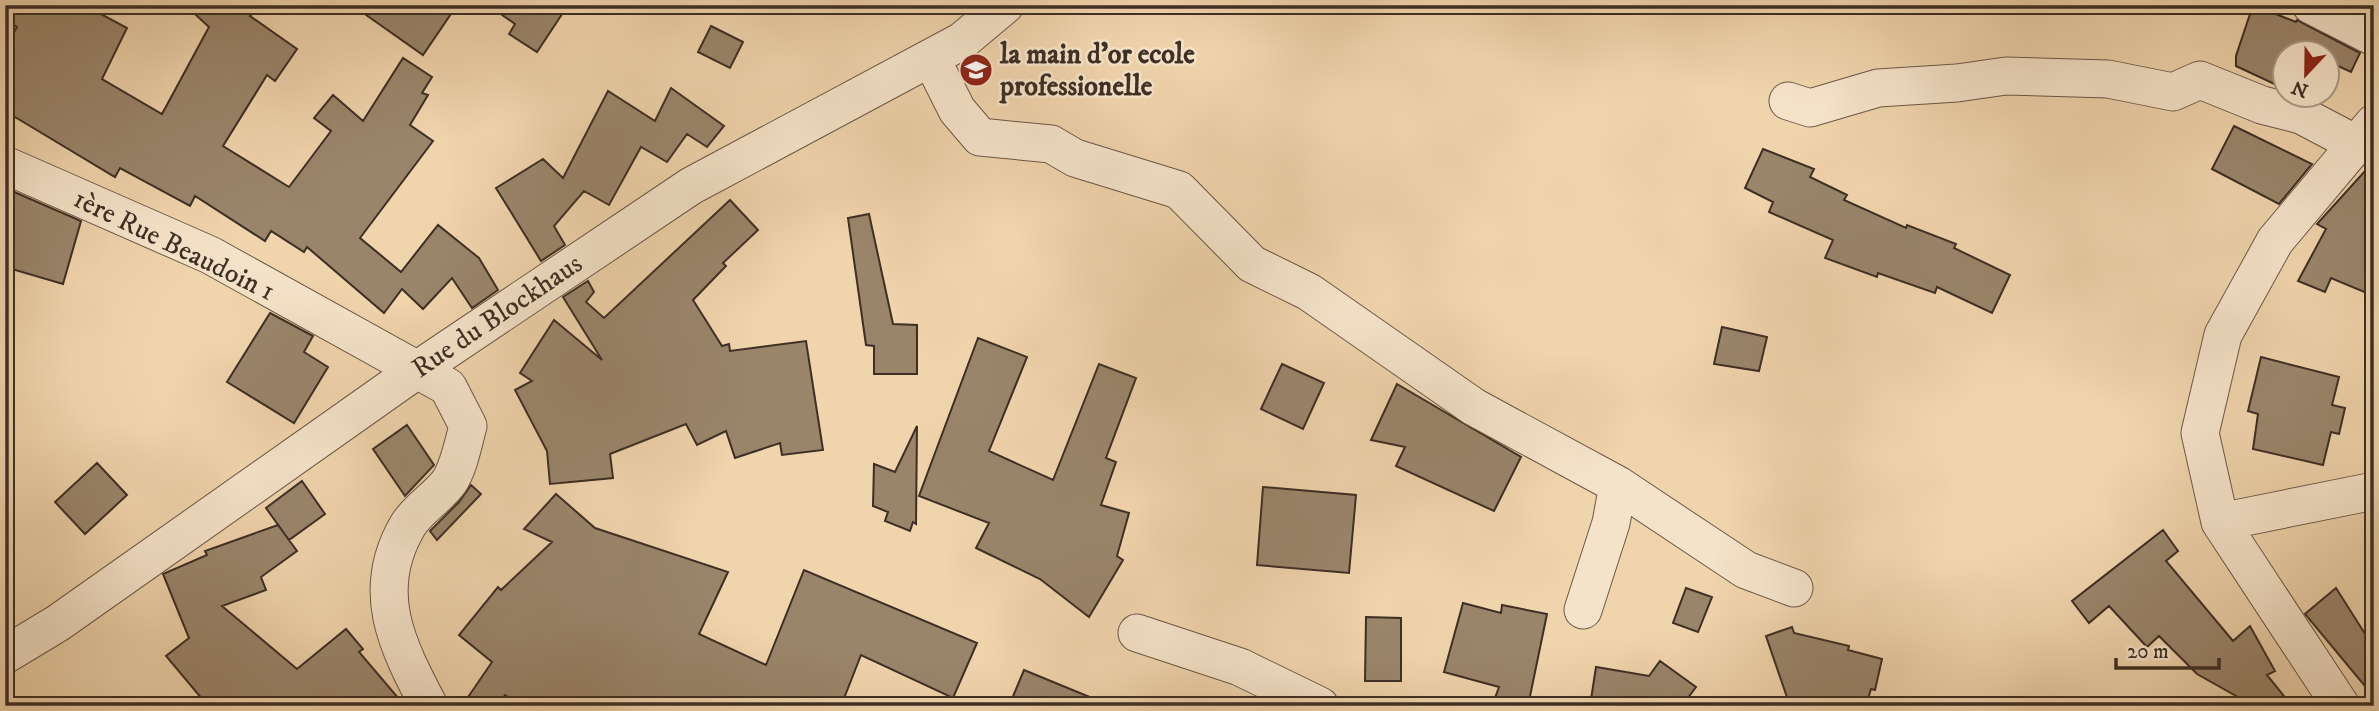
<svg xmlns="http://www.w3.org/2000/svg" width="2379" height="711" font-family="'IM FELL DW Pica',serif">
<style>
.building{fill:#9a856b;stroke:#3d2f25;stroke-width:2}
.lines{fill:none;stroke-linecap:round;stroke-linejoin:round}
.minor-casing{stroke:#6a5847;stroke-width:39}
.minor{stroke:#f5e3c9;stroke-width:37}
.labels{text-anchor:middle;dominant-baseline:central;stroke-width:5;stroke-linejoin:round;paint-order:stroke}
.poi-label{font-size:28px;font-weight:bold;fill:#3d2f25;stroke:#f5e3c9;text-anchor:start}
.street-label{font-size:28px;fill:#3d2f25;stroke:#f5e3c9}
</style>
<rect width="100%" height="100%" fill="#f0d4ac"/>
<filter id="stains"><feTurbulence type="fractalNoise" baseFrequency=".00286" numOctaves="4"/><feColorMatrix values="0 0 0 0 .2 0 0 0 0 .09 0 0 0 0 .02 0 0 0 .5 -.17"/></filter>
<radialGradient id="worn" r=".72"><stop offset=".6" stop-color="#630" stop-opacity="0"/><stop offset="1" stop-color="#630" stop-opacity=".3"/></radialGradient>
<path class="building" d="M5,5H84L127,28L102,79L162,114L209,27L185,5H260L250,16L297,49L275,81L267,75L223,146L289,187L331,131L314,118L333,95L363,121L403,58L432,77L422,93L428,95L410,125L433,141L360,238L401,272L438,225L479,258L498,290L472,308L452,278L423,309L402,289L384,313L307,247L304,252L271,231L265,241L195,196L190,206L120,168L115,177L5,111V47L17,27L5,19Z
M352,5H457L423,55Z
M488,5H568L537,52L509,34L515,24Z
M2253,5L2296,22L2297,20L2360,53L2351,72L2327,61V52H2285V89L2236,66V56Z
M711,26L743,42L730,68L698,52Z
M671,88L724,126L707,147L687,134L667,162L641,147L609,205L584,191L554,226L565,245L541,261L496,188L543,159L563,178L608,91L655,121Z
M2234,126L2312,164L2279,204L2212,169Z
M1763,149L1814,169L1810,177L1847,195L1844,200L1906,228L1907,225L1956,244L1954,248L2010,275L1992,313L1937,287L1935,293L1878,273L1877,277L1825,258L1833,240L1769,212L1773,202L1745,188Z
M2374,161V296L2331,278L2325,292L2298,281L2326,229L2317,224Z
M5,188L81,221L63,284L5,267Z
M730,200L758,230L723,263L726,266L693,300L722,346L729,344L730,351L806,341L823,450L782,455L780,443L735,458L726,431L697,445L686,424L610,454L613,478L550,484L547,451L515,390L532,381L520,373L554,320L602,360L563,297L588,281L594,292L586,302L604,318Z
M869,214L893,324L917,325V374H874V346L866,345L848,218Z
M270,313L313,336L304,352L328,367L294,423L227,382Z
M1722,327L1767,337L1759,371L1714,364Z
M978,338L1027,357L989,451L1053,480L1099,364L1136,378L1106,458L1116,462L1101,505L1129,513L1117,556L1123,560L1089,617L1040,579L976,548L989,523L919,496Z
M2261,357L2339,377L2332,405L2345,408L2339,434L2331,432L2323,465L2253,449L2258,414L2248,411Z
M1282,364L1324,383L1303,429L1261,409Z
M1397,384L1521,457L1494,511L1396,466L1405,447L1371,440Z
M407,425L434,465L405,496L373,449Z
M917,426L916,524L913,522L910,531L885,521L888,512L873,506L874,464L895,472Z
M97,463L127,495L85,534L55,502Z
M302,481L325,514L289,540L266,508Z
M471,485L481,494L437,540L430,531L459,502Z
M1263,487L1356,495L1349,573L1257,565Z
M556,494L595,528L728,572L699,634L766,665L804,570L977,643L953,698L861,655L841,706H522L505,695L497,706H462L492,662L459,635L498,587L501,590L552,542L524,529Z
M278,525L297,551L261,577L266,590L222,606L297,669L346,629L363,649L359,652L405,706H208L166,656L189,638L163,574L207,555L205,551Z
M2163,530L2178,551L2166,561L2233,641L2250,626L2275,671L2267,675L2292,706H2254L2197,674L2159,636L2147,647L2109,606L2089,623L2072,601Z
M1686,588L1712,597L1698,632L1673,623Z
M2336,588L2374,648V697L2305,614Z
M1463,603L1501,613L1502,605L1547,614L1528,706H1492L1499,687L1444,672Z
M1366,617L1401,618V681H1365Z
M1792,627L1794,633L1849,646L1848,650L1882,659L1875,690L1871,689L1866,706H1790L1766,636Z
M1660,661L1696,687L1682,706H1590L1596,667L1649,676Z
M1024,670L1109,705V706H1009Z"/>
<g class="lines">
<defs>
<path id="minor" d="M2311,5L2374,37
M931,58L957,110L980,137L1051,144L1075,158L1179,190L1252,264L1309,292L1474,407L1618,485L1746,570L1794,588
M1788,101L1810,108L1878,88L1957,83L2006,76L2108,79L2173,92L2200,80L2262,105L2301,115L2356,144
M5,165L210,255L448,387L468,426C463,444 459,467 449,482C437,498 418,509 408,525C369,591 397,645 429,706
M2220,522L2374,491
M1583,610L1611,523L1618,485
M1137,633L1240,667L1320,706
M5,655L58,623L414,372L691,186L962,41L1005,5
M2341,706L2220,522L2200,433L2223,335L2275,241L2374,123"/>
</defs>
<use href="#minor" class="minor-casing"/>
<use href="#minor" class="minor"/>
</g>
<defs>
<symbol id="university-disc" viewBox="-11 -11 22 22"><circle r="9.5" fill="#8f2418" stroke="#f5e3c9"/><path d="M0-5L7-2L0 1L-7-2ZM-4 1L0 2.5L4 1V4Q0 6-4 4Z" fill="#fff"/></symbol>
</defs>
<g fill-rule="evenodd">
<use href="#university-disc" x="957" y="51" width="38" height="38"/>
</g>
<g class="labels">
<g class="poi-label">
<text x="1000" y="54">la main d'or ecole<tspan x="1000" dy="32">professionelle</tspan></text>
</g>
<g class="street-label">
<text transform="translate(174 245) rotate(26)">1ère Rue Beaudoin 1</text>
<text transform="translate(497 316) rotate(-34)">Rue du Blockhaus</text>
</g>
</g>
<rect width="2379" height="711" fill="none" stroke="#f0d4ac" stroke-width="28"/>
<rect x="7" y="7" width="2365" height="697" fill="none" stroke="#3d2f25" stroke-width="3.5"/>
<rect x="14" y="14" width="2351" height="683" fill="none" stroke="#3d2f25" stroke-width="2"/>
<g transform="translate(2306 74) rotate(202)"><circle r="33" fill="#f5e3c9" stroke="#ab9b87" stroke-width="2"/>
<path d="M0-5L12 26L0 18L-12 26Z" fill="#8f2418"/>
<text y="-10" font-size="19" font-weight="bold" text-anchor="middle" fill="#3d2f25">N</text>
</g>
<path d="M2116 658v10h103v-10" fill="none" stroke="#3d2f25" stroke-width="3.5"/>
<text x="2127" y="658" font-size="21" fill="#3d2f25" stroke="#f5e3c9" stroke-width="5" paint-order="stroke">20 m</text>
<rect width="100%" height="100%" filter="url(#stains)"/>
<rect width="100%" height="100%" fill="url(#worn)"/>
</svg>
